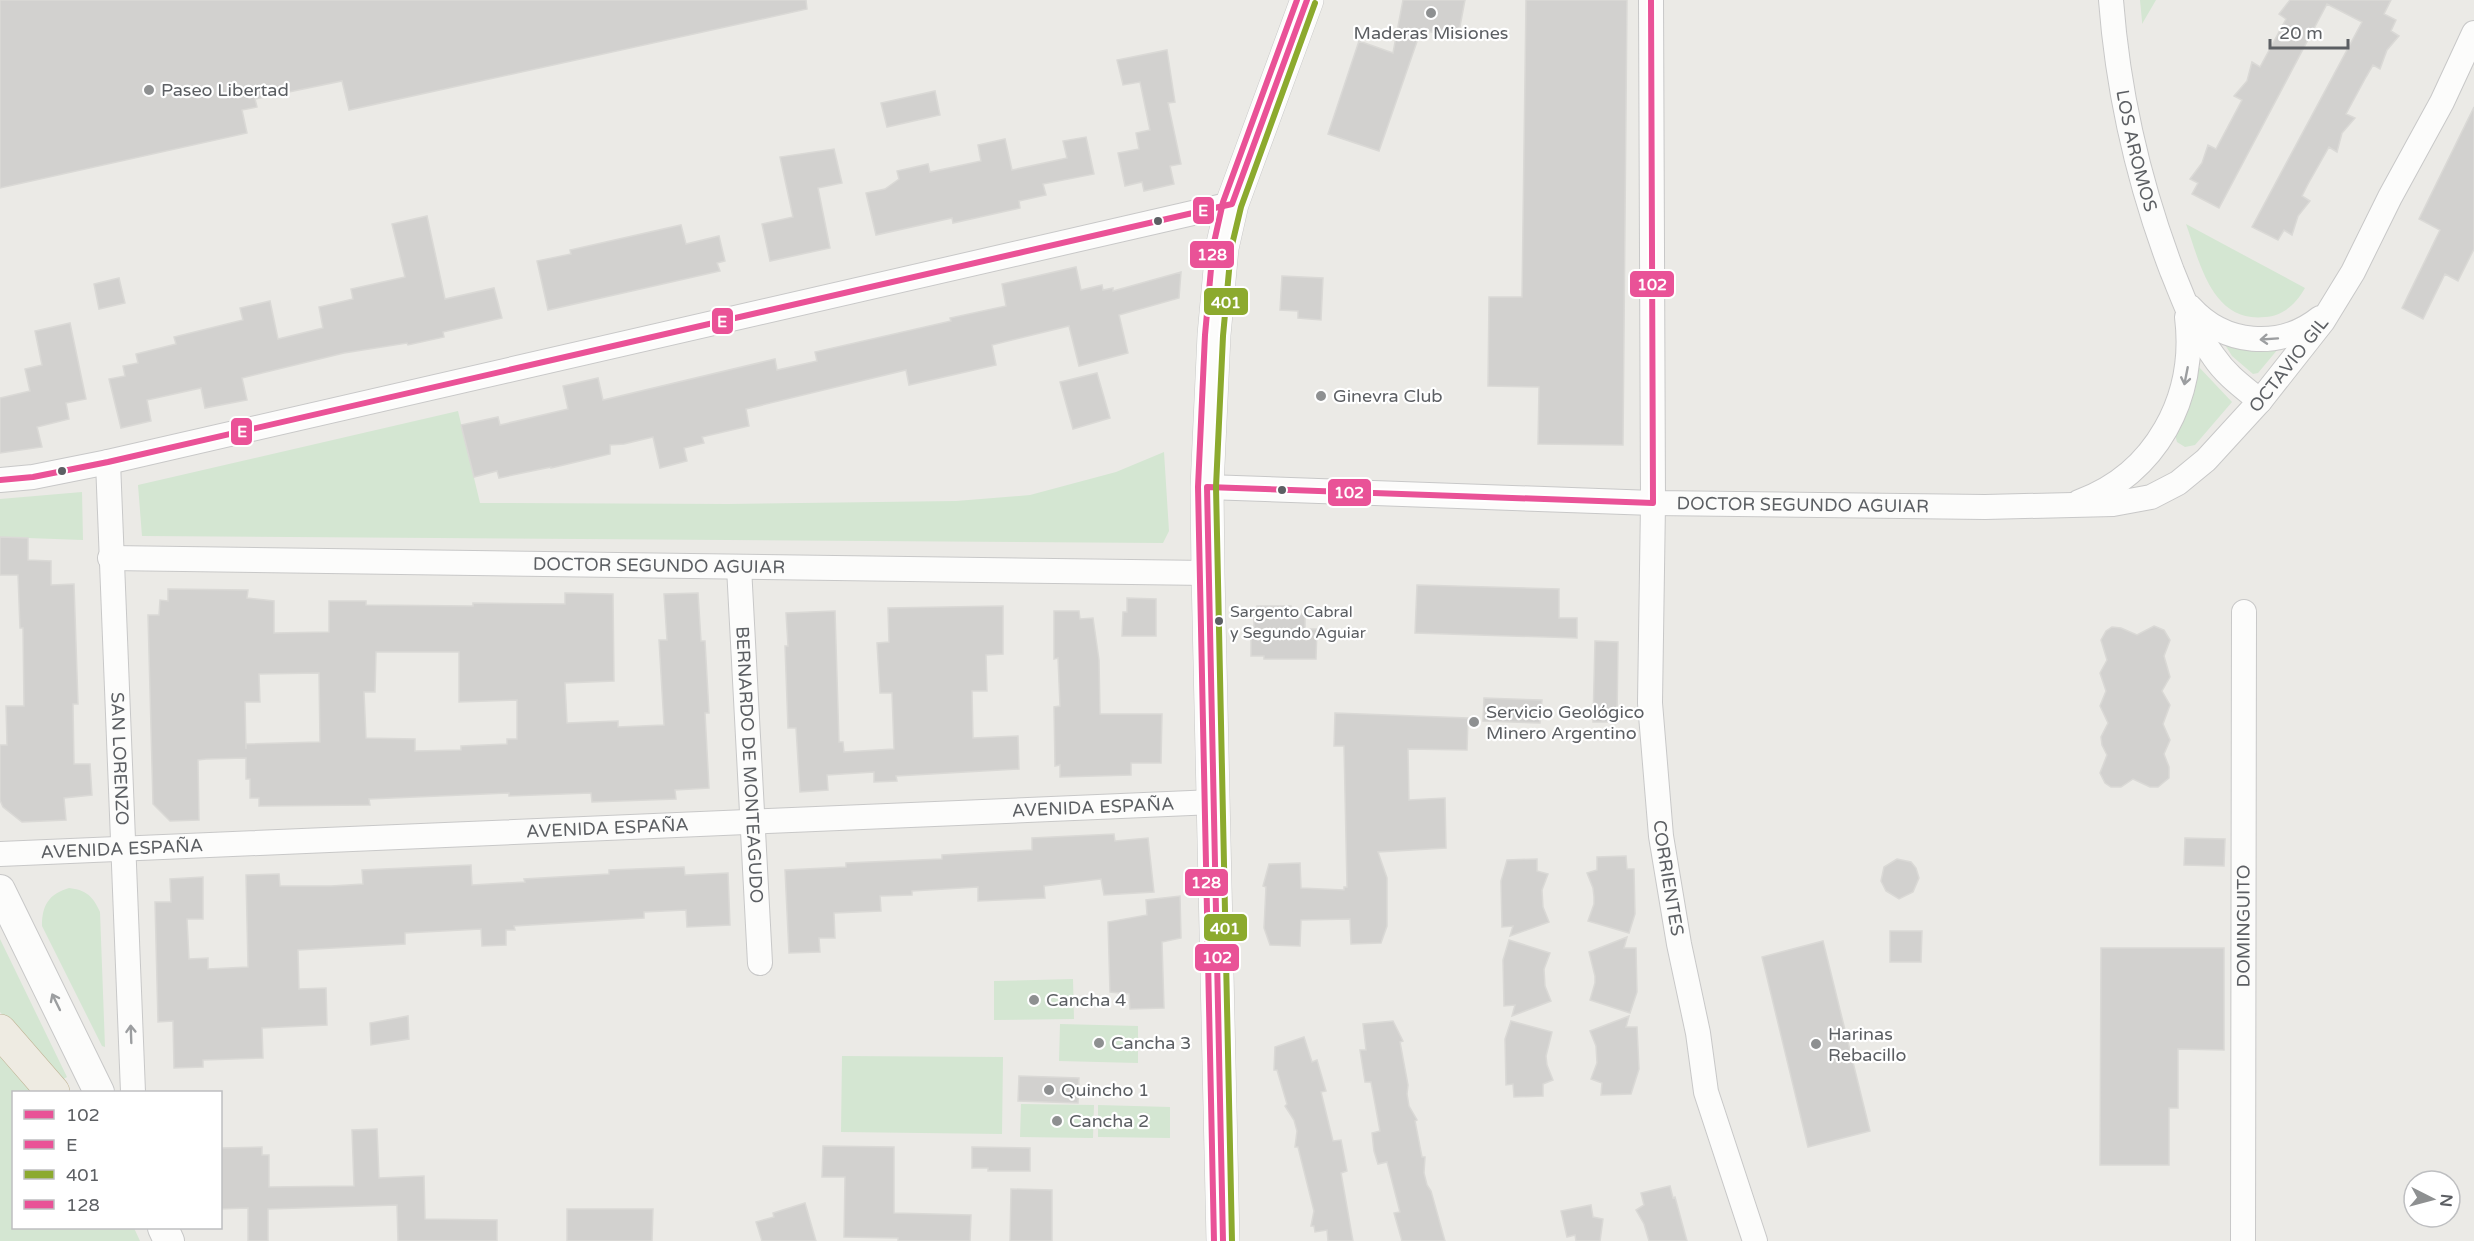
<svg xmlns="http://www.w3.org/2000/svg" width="2474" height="1241" font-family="'Varela Round',sans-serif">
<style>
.green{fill:#d4e6d2}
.building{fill:#d2d1cf;stroke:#dad9d6;stroke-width:1.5;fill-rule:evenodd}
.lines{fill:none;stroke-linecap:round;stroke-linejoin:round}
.minor-casing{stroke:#c8c8c8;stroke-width:26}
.tertiary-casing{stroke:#c8c8c8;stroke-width:32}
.secondary-casing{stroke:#c8c8c7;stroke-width:34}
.motorway-casing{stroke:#c1b496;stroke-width:34}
.minor{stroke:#fcfcfb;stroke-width:24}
.tertiary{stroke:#fcfcfb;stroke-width:30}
.secondary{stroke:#fcfcfb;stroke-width:33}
.motorway{stroke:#eeebe2;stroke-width:33}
.bus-1-casing{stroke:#fff;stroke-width:10}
.bus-2-casing{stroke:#fff;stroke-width:10}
.bus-3-casing{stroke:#fff;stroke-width:10}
.bus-4-casing{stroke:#fff;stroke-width:10}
.bus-1{stroke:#e95297;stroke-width:6}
.bus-2{stroke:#ea5297;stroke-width:6}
.bus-3{stroke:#8caa2e;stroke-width:6}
.bus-4{stroke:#e95297;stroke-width:6}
.oneway{stroke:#9c9ea0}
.poi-dot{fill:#8e9091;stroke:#fff;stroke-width:2}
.bus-dot{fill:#5c5f63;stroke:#fff;stroke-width:2}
.labels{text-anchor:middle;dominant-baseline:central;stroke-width:4.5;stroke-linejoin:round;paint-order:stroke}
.bus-label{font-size:16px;fill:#5c5f63;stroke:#fff;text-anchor:start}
.poi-label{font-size:18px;fill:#5c5f63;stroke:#fff;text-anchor:start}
.street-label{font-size:18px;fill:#5c5f63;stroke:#fff}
.line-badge{stroke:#fff;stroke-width:2}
.badge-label{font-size:16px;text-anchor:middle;font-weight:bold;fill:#fff}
</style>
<rect width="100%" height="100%" fill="#ebeae6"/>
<path class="green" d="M2140,0H2156L2142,24V21Z
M2186,224L2305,288C2296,304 2283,316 2265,317C2212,323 2200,263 2186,224Z
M2224,343L2278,349L2258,373L2253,374L2232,356Z
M2197,365L2232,402L2195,445L2185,447L2177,442L2175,435Z
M458,411L480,503L728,504L956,501L1030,495L1116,472L1164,452L1169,531L1163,543L142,536L138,485Z
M82,492L83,540L0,537V499Z
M69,888C86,890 93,896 100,912L105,1047L102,1046L42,926C42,905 49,894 69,888Z
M0,939L67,1077L60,1081L0,1012Z
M1073,979L1074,1019L994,1020V981Z
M1060,1024L1138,1026V1063L1059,1061Z
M0,1049L38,1092H14V1228H134L140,1241H0Z
M842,1056L1003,1057L1002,1134L841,1132Z
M1021,1104L1094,1105L1093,1138L1020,1137Z
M1098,1105L1170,1107V1138L1098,1137Z"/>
<path class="building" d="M0,0H806L807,9L349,110L342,81L255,99L257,107L242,110L247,133L0,188Z
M1403,0H1465L1458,37L1421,30L1379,151L1328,134L1359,41L1393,53Z
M1526,0H1627L1623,445L1538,444L1539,387L1488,386L1489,297H1522Z
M2290,0H2391L2384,14L2396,20L2391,31L2399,36L2387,50L2380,69L2373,65L2366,77L2346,114L2355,118L2342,133L2337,152L2329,147L2308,184L2302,196L2310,201L2298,216L2292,235L2284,230L2278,240L2252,227L2362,22L2327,4L2219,208L2192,194L2198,183L2190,179L2202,163L2208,145L2216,149L2242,100L2234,96L2247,81L2252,62L2260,67L2286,19L2279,14Z
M1167,50L1175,102L1168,103L1181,164L1170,166L1174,184L1144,191L1142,182L1125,186L1118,153L1139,149L1136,133L1150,130L1140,82L1123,85L1117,60Z
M935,91L940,115L887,127L881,103Z
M2474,107V249L2458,281L2445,274L2423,319L2402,308L2440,230L2419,219Z
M1086,137L1094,174L1043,184L1046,195L1019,201L1020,208L953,223L952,218L876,235L866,193L885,189L899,179L897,171L928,164L930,172L981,161L978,145L1005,139L1012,170L1067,158L1063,141Z
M834,149L842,183L818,188L830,248L770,261L762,224L793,217L780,157Z
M427,216L445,299L494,288L502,318L443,332L444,337L408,345L407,343L344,353L242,378L247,400L205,408L201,388L147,400L151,421L121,428L109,379L125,376L123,366L138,363L136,354L176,344L174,337L243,320L240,308L270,301L278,339L323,328L319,307L353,299L351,289L405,277L392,224Z
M681,225L686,244L719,236L725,261L717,263L720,271L548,310L537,261L571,254L570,250Z
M1076,267L1081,290L1102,285L1103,290L1113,288V291L1181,272L1179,298L1119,315L1128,353L1079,366L1069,326L992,345L996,365L909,385L906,370L746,409L749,426L702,437L704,443L684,448L687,461L660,468L653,437L624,444L610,445V454L551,468V467L499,478L497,471L474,477L461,425L498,417L500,425L568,409L563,386L598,378L603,400L775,359L777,370L817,361L815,352L951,321L950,318L1006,306L1002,284Z
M1282,276L1323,278L1321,320L1298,318V311L1280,310Z
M119,278L125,303L99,309L94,284Z
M70,323L86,399L66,403L69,419L37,427L42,447L0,453V398L30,391L25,369L42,365L35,331Z
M1097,373L1110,418L1073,429L1060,382Z
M0,537L28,538V560L51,561V585L74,584L78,704H73L74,764H90L92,795L64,798L66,820L22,822L3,807L0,800V745H7L6,706H24L23,628H20L18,575H0Z
M1417,585L1559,589V618H1577V638L1415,633Z
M168,589L248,590L247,598L274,601V633L329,632V601H366V605L473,606V603L565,604V593L613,594L614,681L565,683L567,723L618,721V727L664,725L659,640H667L664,594L698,593L701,641H705L709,713H705L709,788L675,790L676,799L592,802L591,793L509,796V793L369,799L370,805L259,806V798H250V779H246V758L206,759L198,760L199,820L170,821L153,804L148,615H159L160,600L168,601ZM376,652H459V702L517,700V739H507V744L461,746V750L415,751V739L366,738L364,692H375ZM319,673L320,742L246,744V749L245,702H260L259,674Z
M1127,598L1156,599V636H1122L1123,612H1127Z
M1003,606V654L986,655L987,691H972L973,738L1018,736L1019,769L896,776L897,781L874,782V772L827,775L828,790L800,792L796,728H788L785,646H788L786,613L835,611L839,742H843L844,752L894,749L892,693H880L877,643L889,642L888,608Z
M1257,606H1291V614H1305V629H1317L1316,659H1264V656H1251V628H1254V617H1257Z
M1054,611H1079L1080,619L1093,618L1099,660L1100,714H1162L1161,763H1131V775L1060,777V765L1055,766L1054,707L1060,706L1058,658L1054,659Z
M2154,626L2164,630L2170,640L2164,656L2170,677L2162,691L2170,705L2163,724L2170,740L2164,754L2169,767V778L2158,787H2150L2133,779L2121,787H2111L2105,783L2100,773L2107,755L2102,745L2101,737L2108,723L2100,706L2106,691L2100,673L2107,660L2101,640L2106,631L2112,627L2121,628L2137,635Z
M1595,641L1618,642L1617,722H1593Z
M1484,698L1542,700L1540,723L1483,721Z
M1335,713L1468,718L1467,750L1408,749L1409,800L1445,798L1446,848L1378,852L1387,878V926L1381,943L1351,944L1350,919L1301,920L1300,946L1270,945L1264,928L1266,887L1263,886L1269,864L1300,863L1301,888L1344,890V887H1347L1344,746H1334Z
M1114,834L1115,841L1148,838L1154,892L1104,895L1101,879L1044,886L1045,898L978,901V887L912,891V895L880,896L881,911L834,913L835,938H819L820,952L789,953L785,870L846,867V863L942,859V855L1032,850V838Z
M2185,838L2225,839L2224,866L2184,865Z
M1626,856L1627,869H1634L1635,914L1629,933L1588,921L1594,904V897L1593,888L1587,873L1597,870V857Z
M1537,859V871L1548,874L1542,890L1543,907L1549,922L1510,936L1513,926L1502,927L1501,881L1507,860Z
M1897,859L1911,862L1916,868L1919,878L1913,892L1899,899L1886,891L1881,881L1884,867Z
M471,865L472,885L525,882L524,879L609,874V870L684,867L685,875L728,873L730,925L687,927L686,910L644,912V918L514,926L515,930H506V945L482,946L481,929L405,933V944L298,950L299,989L326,988L327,1025L262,1028L263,1058L203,1060V1067L174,1068L173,1021L158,1022L155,902H171L170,879L203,877V919H187L189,959L208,958V969L248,967L246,875L279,874L280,886H331L363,884L362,870Z
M1180,896L1181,938L1162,942L1164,1008L1130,1009L1129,994L1110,992L1108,922L1147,915L1146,900Z
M1890,931H1922L1921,962H1890Z
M1627,937L1624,948H1636L1637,992L1630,1013L1590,1000L1595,983V976L1589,952Z
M1509,940L1550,953L1544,969L1545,986L1551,1001L1512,1016L1515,1005L1504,1006L1503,960Z
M1823,941L1870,1131L1808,1147L1762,957Z
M2101,948H2224V1050L2178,1049V1108H2169V1165H2100Z
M408,1016L409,1039L371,1045L370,1023Z
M1629,1016L1626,1027H1637L1639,1069L1631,1094L1601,1095L1602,1083L1591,1079L1597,1063L1596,1046L1590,1031Z
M1393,1021L1403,1041L1400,1042L1408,1085L1407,1094L1409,1106L1417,1120L1415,1121L1422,1157H1425L1424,1173L1427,1185L1431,1191L1445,1241H1402L1394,1213L1400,1212L1387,1162L1378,1164L1374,1151L1372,1133L1380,1131L1371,1082H1365L1360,1050H1366L1363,1024Z
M1511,1021L1552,1032L1546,1056L1547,1065L1553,1080L1543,1084V1096L1514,1097L1513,1084L1506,1085L1505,1039Z
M1304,1037L1312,1062L1317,1060L1326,1091L1321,1092L1333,1141L1341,1140L1347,1171L1341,1173L1353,1241H1328L1327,1230L1315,1232L1314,1226H1311L1314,1211L1298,1147H1295L1297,1131L1294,1120L1285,1106L1287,1104L1277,1070H1274L1275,1047Z
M1019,1076L1079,1078L1078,1103L1018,1101Z
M377,1129L379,1178L424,1176L425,1219L497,1220V1241H398L397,1205L268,1209V1241H248V1208L220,1209V1148L262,1147V1155H269V1187L354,1186L352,1130Z
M823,1146L894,1147V1213L971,1215L970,1241H898V1238L844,1237L845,1177H822Z
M972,1147L1030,1148V1171H988V1168H972Z
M1670,1186L1673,1198L1675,1197L1687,1241H1649L1644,1224L1636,1210L1644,1205L1641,1193Z
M1011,1189L1052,1190V1241H1010Z
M805,1203L816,1241H762L756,1222L774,1217L773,1213Z
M1591,1205L1593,1217L1603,1219L1600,1241H1576L1575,1235L1567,1237L1561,1211Z
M567,1209H653L652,1241H567Z"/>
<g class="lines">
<defs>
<g id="minor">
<path id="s1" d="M1651,0L1653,503L1650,703L1661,836L1679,944L1698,1033L1706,1092L1755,1241"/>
<path id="s2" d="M2111,0C2118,93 2139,184 2172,271C2184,300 2195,332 2214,357C2226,375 2243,387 2260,401"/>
<path d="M2190,307C2224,345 2280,350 2320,318"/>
<path id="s3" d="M108,462L133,1092"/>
<path d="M0,480L33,477L108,462L1232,204"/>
<path id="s4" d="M1207,487L1653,503L1985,507L2113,504L2151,497L2178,483L2206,460L2260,401L2323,321L2353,272L2390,197L2442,102L2474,33"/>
<path d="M2079,502C2156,474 2197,397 2187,317"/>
<path id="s5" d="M110,558L1208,573"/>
<path id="s6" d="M739,567L760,963"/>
<path id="s7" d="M0,854L1214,802"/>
<path id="s8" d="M2243,1241L2244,612"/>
</g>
<path id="tertiary" d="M0,890L99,1092
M163,1228L169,1241"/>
<path id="secondary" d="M1223,1241L1208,573L1207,487L1214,335L1222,248L1232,204L1307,0"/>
<path id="motorway" d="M0,1031L53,1092"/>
</defs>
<use href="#minor" class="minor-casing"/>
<use href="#tertiary" class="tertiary-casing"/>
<use href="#secondary" class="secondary-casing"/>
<use href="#motorway" class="motorway-casing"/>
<use href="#minor" class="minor"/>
<use href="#tertiary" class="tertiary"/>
<use href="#secondary" class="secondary"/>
<use href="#motorway" class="motorway"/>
<defs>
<path id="bus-1" d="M1223,1241L1207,487L1653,503L1651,0"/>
<path id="bus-2" d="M0,480L33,477L108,462L1232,204L1307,0"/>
<path id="bus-3" d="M1232,1241L1216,487L1223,336L1231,249L1241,207L1315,3"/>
<path id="bus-4" d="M1214,1241L1198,487L1205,335L1213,247L1223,202L1297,0"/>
</defs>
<use href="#bus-1" class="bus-1-casing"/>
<use href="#bus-2" class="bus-2-casing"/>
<use href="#bus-3" class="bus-3-casing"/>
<use href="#bus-4" class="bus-4-casing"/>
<use href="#bus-1" class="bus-1"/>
<use href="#bus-2" class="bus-2"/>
<use href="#bus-3" class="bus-3"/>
<use href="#bus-4" class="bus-4"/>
</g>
<defs><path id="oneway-shaft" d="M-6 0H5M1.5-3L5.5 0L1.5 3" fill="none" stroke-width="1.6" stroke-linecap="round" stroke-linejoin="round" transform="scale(1.5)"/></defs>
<g class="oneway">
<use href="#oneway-shaft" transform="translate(2269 339) rotate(176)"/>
<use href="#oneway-shaft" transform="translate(2186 376) rotate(101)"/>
<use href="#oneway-shaft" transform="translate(56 1002) rotate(-116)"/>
<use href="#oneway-shaft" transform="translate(131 1034) rotate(-92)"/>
</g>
<g class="poi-dot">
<circle cx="1431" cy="13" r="6"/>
<circle cx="149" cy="90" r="6"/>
<circle cx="1321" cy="396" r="6"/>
<circle cx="1474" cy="722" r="6"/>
<circle cx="1034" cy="1000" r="6"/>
<circle cx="1099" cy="1043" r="6"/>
<circle cx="1816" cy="1044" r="6"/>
<circle cx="1049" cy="1090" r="6"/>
<circle cx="1057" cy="1121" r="6"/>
</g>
<g class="bus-dot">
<circle cx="1158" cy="221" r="5"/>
<circle cx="62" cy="471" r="5"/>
<circle cx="1282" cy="490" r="5"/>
<circle cx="1219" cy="621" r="5"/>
</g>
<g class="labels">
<g class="bus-label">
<text x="1230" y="612">Sargento Cabral<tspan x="1230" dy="21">y Segundo Aguiar</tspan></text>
</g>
<g class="poi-label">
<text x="1431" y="33" text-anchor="middle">Maderas Misiones</text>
<text x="161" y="90">Paseo Libertad</text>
<text x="1333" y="396">Ginevra Club</text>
<text x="1486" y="712">Servicio Geológico<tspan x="1486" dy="21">Minero Argentino</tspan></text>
<text x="1046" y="1000">Cancha 4</text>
<text x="1828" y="1034">Harinas<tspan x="1828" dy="21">Rebacillo</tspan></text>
<text x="1111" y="1043">Cancha 3</text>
<text x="1061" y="1090">Quincho 1</text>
<text x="1069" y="1121">Cancha 2</text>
</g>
<g class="street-label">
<text stroke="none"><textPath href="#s2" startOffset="153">LOS AROMOS</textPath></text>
<text stroke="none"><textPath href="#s4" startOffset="1138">OCTAVIO GIL</textPath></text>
<text stroke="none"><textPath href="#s4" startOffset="596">DOCTOR SEGUNDO AGUIAR</textPath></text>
<text stroke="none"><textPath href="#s5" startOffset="549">DOCTOR SEGUNDO AGUIAR</textPath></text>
<text stroke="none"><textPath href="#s3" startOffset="297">SAN LORENZO</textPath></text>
<text stroke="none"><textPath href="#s6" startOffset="198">BERNARDO DE MONTEAGUDO</textPath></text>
<text stroke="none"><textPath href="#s7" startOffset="1094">AVENIDA ESPAÑA</textPath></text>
<text stroke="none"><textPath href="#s7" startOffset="608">AVENIDA ESPAÑA</textPath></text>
<text stroke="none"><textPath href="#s7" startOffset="122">AVENIDA ESPAÑA</textPath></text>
<text stroke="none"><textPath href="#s1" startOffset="879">CORRIENTES</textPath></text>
<text stroke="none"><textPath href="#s8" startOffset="315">DOMINGUITO</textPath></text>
</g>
</g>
<g class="line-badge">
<rect x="1192" y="196" width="23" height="29" rx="6" fill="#ea5297"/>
<rect x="1189" y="240" width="46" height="29" rx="6" fill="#e95297"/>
<rect x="1629" y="270" width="46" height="28" rx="6" fill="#e95297"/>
<rect x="1203" y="287" width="46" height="29" rx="6" fill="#8caa2e"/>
<rect x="711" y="307" width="23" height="28" rx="6" fill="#ea5297"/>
<rect x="230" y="417" width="23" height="29" rx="6" fill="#ea5297"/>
<rect x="1327" y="478" width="45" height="29" rx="6" fill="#e95297"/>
<rect x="1184" y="868" width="45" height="29" rx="6" fill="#e95297"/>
<rect x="1203" y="913" width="45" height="29" rx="6" fill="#8caa2e"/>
<rect x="1194" y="943" width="46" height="29" rx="6" fill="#e95297"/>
</g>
<g class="badge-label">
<text x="1203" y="216">E</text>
<text x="1212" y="260">128</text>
<text x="1652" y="290">102</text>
<text x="1226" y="308">401</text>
<text x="722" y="327">E</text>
<text x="242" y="437">E</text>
<text x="1349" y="498">102</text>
<text x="1206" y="888">128</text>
<text x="1225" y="934">401</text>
<text x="1217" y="963">102</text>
</g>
<rect x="12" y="1091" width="210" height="138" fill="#ffffff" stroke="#bebfc1" stroke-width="1.5"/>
<rect x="24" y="1110" width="30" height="9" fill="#e95297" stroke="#bebfc1" stroke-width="1.5"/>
<text x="66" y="1121" font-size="18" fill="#5c5f63">102</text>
<rect x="24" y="1140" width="30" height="9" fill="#ea5297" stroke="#bebfc1" stroke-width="1.5"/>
<text x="66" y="1151" font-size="18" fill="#5c5f63">E</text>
<rect x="24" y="1170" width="30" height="9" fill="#8caa2e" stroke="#bebfc1" stroke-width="1.5"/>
<text x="66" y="1181" font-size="18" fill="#5c5f63">401</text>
<rect x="24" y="1200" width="30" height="9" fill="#e95297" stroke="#bebfc1" stroke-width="1.5"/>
<text x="66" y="1211" font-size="18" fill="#5c5f63">128</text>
<g transform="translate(2432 1199) rotate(96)"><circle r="28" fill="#ffffff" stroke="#bebfc1" stroke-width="1.5"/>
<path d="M0-4.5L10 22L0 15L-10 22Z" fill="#8e9091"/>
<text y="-9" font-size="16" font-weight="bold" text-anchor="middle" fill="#5c5f63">N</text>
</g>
<path d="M2270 39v9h78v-9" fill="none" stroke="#5c5f63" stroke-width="3"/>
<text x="2279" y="39" font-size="18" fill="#5c5f63" stroke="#ffffff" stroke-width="4.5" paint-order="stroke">20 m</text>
</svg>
